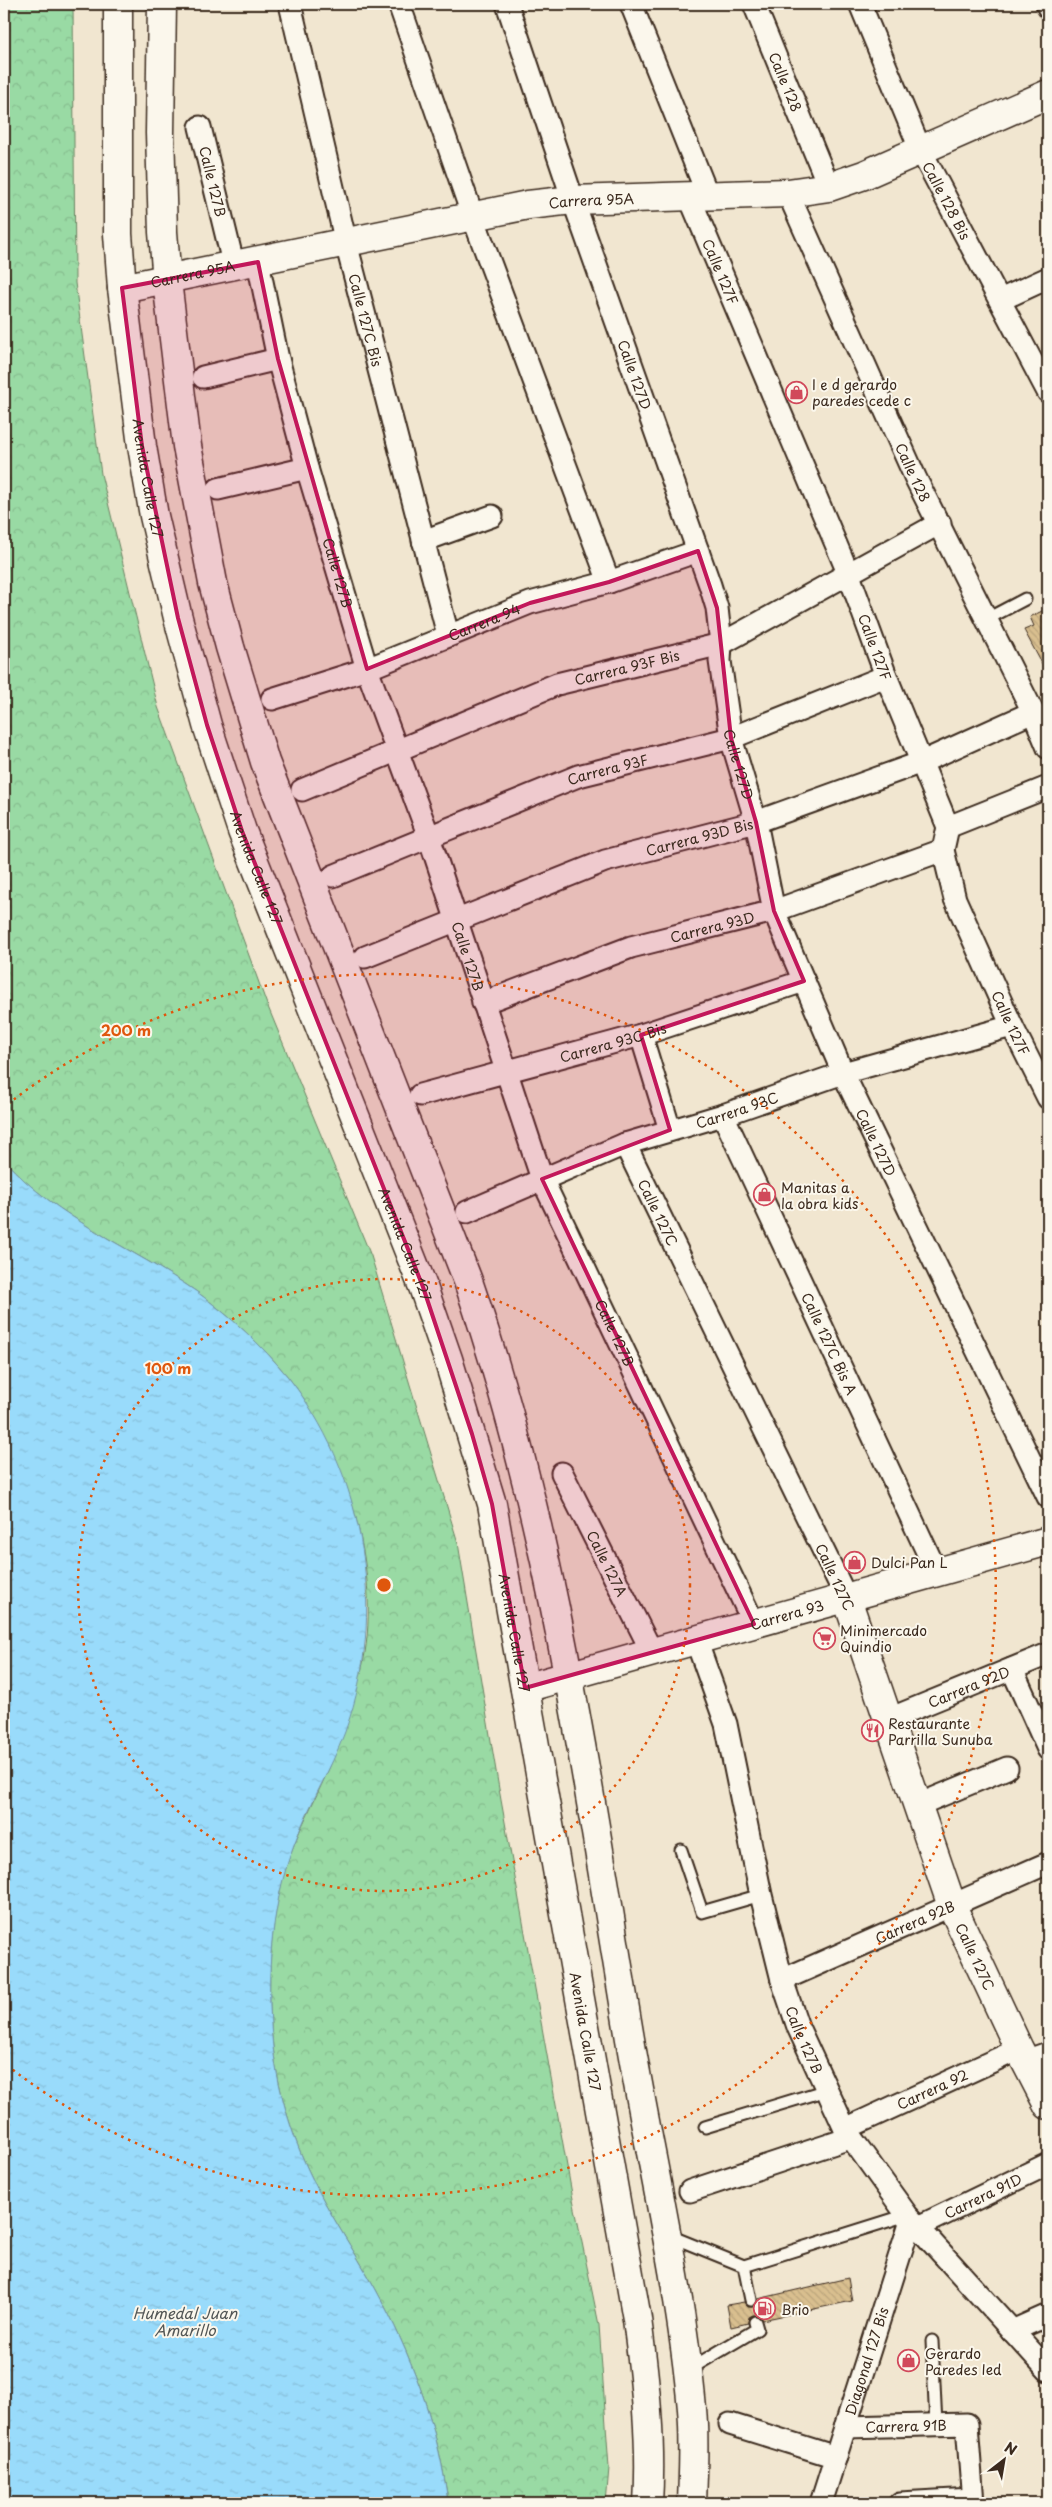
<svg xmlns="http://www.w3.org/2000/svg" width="1052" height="2507" font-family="'Playpen Sans',sans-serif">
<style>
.park{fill:url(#park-crowns);stroke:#6a8261}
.water{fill:url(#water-ripples);stroke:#7394a3}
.building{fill:url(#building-back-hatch);stroke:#3b2a1e}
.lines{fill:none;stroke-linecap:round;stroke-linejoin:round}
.lane-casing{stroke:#3b2a1e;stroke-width:15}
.street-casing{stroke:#3b2a1e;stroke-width:25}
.secondary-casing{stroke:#3b2a1e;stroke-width:31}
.primary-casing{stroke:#3b2a1e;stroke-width:31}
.lane{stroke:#fbf7ec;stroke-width:11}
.street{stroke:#fbf7ec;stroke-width:21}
.secondary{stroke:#fbf7ec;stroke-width:28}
.primary{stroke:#fbf7ec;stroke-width:28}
.marked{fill:#c2185b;fill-opacity:0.2;stroke:#c2185b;stroke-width:4;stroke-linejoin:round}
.ring{fill:none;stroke:#df570d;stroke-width:2.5;stroke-dasharray:2.5 5}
.labels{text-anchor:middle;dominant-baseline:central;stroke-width:4;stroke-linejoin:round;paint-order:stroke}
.street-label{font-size:14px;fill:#3b2a1e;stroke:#fbf7ec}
.poi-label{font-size:14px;fill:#3b2a1e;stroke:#fbf7ec;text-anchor:start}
.water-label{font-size:15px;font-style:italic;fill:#525655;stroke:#fbf7ec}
.centre{fill:#df570d;stroke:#fbf7ec;stroke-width:2.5}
.ring-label{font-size:15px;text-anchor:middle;font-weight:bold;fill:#df570d;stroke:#fbf7ec;stroke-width:4;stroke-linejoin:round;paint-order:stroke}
</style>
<defs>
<pattern id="park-crowns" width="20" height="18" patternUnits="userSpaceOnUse" patternTransform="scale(1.25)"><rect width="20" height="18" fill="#99daa4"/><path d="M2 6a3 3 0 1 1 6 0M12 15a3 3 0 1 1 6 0" fill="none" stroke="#85bb8d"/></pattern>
<pattern id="water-ripples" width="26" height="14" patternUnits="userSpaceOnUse" patternTransform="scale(1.25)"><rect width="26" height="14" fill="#99dbfb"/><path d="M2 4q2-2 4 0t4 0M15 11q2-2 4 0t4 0" fill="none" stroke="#85bcd7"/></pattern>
<pattern id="building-back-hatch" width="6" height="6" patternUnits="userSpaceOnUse" patternTransform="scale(1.25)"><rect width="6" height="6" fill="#d9bf8f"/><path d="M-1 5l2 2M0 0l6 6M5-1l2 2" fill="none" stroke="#bba47b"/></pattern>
</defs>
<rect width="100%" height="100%" fill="#f1e6d0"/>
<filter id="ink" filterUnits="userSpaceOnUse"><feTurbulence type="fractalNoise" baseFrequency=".02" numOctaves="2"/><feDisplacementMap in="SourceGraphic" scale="10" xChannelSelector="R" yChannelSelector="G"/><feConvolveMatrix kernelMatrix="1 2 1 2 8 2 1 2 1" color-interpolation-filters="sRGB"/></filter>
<g filter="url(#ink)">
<path class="park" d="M4,4H73L75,283L101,474L158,707L266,1002L371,1256L458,1543L499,1789L572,2194L599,2325L609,2468L606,2503H448C440,2435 415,2364 383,2303C363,2264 337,2227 317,2188C294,2144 279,2096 273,2047C266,1986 269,1920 288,1861C298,1831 313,1804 326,1775C334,1759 338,1741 344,1724C350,1706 357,1689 361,1672C385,1578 347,1451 288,1377C261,1344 231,1317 197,1292C132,1247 58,1220 4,1160Z"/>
<path class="water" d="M4,1160C58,1220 132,1247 197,1292C231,1317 261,1344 288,1377C363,1471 386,1603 350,1717C338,1757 315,1793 299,1832C271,1898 265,1975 273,2047C279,2096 294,2144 317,2188C337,2227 363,2264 383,2303C415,2364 440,2435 448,2503H4Z"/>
<path class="building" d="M1048,608V675L1024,630L1034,626L1030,617Z
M848,2278L852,2301L762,2320L760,2316L753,2315L749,2317L748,2323L731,2327L727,2305L744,2302L748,2307H753L758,2303V2299Z"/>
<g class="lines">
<defs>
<path id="lane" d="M987,619L1025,599
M681,1850L702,1912L761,1895
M705,2127L827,2090
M670,2236L744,2266L907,2215
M744,2266L751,2300
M932,2341L936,2425
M688,2370L757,2329L755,2322"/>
<g id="street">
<path id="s1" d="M290,4L346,243L448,635"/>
<path d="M399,4L473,217L609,582"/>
<path id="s2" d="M507,4L573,200L710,585L717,608L721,644L720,661L731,738L756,822L774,911L843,1073L1048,1497"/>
<path d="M631,4L708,196"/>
<path id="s3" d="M754,4L829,187"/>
<path id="s4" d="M860,4L921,151L1048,392"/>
<path d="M1047,4L1048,7"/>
<path id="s5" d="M200,127L234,267"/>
<path id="s6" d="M788,193L916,479L1033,712L1048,748"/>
<path id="s7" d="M689,196L849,575L886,676L948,827L943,850L955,899L1012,1026L1048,1098"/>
<path id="s8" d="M258,262L278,359L307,468L367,669L429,837L542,1179L754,1624"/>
<path d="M1000,300L1048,278"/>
<path d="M203,377L278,359"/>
<path d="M218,489L307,468"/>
<path d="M423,541L492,516"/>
<path id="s9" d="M272,699L367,669L530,603L609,582L698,551"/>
<path id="s10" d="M302,790L557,684L721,644L940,523"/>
<path d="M948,827L1048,787"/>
<path id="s11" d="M333,876L578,776L731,738L886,676"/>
<path id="s12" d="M365,957L605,861L756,822L922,762L1033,712"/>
<path id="s13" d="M483,1003L631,947L774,911L943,850"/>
<path d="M641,1035L670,1130"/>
<path id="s14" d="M420,1095L641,1035L804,981"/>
<path id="s15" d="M723,1115L937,1573"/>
<path id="s16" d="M625,1144L847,1599"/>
<path id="s17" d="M467,1212L625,1144L723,1115L843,1073L1012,1026"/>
<path id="s18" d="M562,1473L652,1652"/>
<path id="s19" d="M696,1640L726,1724L761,1895L782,1980L798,2027L845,2129L907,2215L1048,2370"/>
<path d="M1012,1669L1048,1749"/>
<path id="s20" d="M889,1719L1048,1654"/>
<path d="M918,1805L1007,1768"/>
<path id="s21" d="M782,1980L1048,1863"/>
<path d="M1025,2061L1048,2053"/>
<path id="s22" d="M845,2129L1019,2049"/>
<path d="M690,2191L850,2138"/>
<path id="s23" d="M918,2227L1048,2164"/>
<path d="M1012,2331L1048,2315"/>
<path d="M730,2424L836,2457"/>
<path id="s24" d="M845,2427L967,2424L973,2503"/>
<path id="s25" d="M821,2503L911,2220"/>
<path d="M900,2503L972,2499"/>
</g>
<g id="secondary">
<path id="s26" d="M122,288L528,205L573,200L788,193L829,187L864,175L1048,94"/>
<path id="s27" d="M847,1599L952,1906L1019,2049L1048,2105"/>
<path id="s28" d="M525,1688L1048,1541"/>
</g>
<g id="primary">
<path id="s29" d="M118,4V234L122,288L142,446L154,516L178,618L207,725L242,831L423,1287L448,1359L492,1504L637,2319C645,2380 652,2442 648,2503"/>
<path d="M162,4L160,133L163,232L167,281L187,446L213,583L230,647L265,762L468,1281C553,1528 588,1789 631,2045C652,2167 681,2287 692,2409C695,2440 693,2472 692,2503"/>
</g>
</defs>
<use href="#lane" class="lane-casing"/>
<use href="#street" class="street-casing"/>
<use href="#secondary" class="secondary-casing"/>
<use href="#primary" class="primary-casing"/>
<use href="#lane" class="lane"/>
<use href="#street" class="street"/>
<use href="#secondary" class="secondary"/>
<use href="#primary" class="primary"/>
</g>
</g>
<path class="marked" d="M258,262L278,359L367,669L530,603L609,582L698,551L717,608L731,738L756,822L774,911L804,981L641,1035L670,1130L542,1179L754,1624L525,1688L492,1504L472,1434L423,1287L242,831L207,725L178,618L142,446L122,288Z"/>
<g class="ring">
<circle cx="384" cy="1585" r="306"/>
<path d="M8 1104A611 611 0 1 1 8 2066"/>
</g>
<defs>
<symbol id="shop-ring" viewBox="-11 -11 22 22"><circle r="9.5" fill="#fbf7ec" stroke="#d1495b" stroke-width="1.5"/><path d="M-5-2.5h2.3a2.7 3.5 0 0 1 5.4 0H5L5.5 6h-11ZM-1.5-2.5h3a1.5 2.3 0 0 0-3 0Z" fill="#d1495b"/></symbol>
<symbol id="supermarket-ring" viewBox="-11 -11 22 22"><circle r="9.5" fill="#fbf7ec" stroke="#d1495b" stroke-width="1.5"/><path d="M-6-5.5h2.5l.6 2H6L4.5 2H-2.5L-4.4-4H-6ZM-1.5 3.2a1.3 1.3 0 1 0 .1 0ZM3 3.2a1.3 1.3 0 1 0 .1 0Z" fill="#d1495b"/></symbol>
<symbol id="restaurant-ring" viewBox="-11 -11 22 22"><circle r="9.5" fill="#fbf7ec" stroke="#d1495b" stroke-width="1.5"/><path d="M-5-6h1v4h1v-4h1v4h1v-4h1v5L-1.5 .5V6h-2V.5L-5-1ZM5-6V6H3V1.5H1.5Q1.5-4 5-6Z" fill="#d1495b"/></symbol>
<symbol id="fuel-ring" viewBox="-11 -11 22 22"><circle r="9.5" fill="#fbf7ec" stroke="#d1495b" stroke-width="1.5"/><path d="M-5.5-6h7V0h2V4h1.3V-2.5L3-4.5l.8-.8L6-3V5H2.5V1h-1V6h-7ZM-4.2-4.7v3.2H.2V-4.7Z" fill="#d1495b"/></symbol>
</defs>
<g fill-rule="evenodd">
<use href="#shop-ring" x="784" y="380" width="25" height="25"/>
<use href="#shop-ring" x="752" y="1182" width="25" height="25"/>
<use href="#shop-ring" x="842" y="1550" width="25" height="25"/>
<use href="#supermarket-ring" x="812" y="1626" width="25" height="25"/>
<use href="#restaurant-ring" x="860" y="1718" width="25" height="25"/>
<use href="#fuel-ring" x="752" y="2296" width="25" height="25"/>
<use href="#shop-ring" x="896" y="2348" width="25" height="25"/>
</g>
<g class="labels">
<g class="street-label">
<text stroke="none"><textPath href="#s3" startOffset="84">Calle 128</textPath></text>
<text stroke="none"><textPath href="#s5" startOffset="56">Calle 127B</textPath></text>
<text stroke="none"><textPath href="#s26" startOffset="478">Carrera 95A</textPath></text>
<text stroke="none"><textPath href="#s4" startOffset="215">Calle 128 Bis</textPath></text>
<text stroke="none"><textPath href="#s7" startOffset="82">Calle 127F</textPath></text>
<text stroke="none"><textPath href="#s26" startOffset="72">Carrera 95A</textPath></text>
<text stroke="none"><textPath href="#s1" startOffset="325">Calle 127C Bis</textPath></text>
<text stroke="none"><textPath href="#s2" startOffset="392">Calle 127D</textPath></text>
<text stroke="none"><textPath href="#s6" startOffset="306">Calle 128</textPath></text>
<text stroke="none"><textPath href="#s29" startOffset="476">Avenida Calle 127</textPath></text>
<text stroke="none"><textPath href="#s8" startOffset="321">Calle 127B</textPath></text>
<text stroke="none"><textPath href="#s9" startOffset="226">Carrera 94</textPath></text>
<text stroke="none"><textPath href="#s7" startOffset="488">Calle 127F</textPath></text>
<text stroke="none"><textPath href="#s10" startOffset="348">Carrera 93F Bis</textPath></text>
<text stroke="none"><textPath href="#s2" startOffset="798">Calle 127D</textPath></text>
<text stroke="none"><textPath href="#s11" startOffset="295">Carrera 93F</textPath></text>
<text stroke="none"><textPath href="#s12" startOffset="356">Carrera 93D Bis</textPath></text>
<text stroke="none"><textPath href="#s29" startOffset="881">Avenida Calle 127</textPath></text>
<text stroke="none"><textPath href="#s13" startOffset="242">Carrera 93D</textPath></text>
<text stroke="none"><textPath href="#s8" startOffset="726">Calle 127B</textPath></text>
<text stroke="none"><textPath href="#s7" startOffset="892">Calle 127F</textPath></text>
<text stroke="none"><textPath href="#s14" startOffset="200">Carrera 93C Bis</textPath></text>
<text stroke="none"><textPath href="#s17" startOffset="289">Carrera 93C</textPath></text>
<text stroke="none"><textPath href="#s2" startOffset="1202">Calle 127D</textPath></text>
<text stroke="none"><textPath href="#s16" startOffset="76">Calle 127C</textPath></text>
<text stroke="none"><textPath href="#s29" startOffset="1286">Avenida Calle 127</textPath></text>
<text stroke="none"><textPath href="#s8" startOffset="1131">Calle 127B</textPath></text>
<text stroke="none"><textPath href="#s15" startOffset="252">Calle 127C Bis A</textPath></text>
<text stroke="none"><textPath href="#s18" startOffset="101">Calle 127A</textPath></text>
<text transform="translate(835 1577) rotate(65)">Calle 127C</text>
<text stroke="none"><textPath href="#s28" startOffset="272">Carrera 93</textPath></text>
<text stroke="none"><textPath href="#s29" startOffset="1691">Avenida Calle 127</textPath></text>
<text stroke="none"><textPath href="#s20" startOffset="86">Carrera 92D</textPath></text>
<text stroke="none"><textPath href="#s21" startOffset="145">Carrera 92B</textPath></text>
<text stroke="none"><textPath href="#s27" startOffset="380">Calle 127C</textPath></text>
<text stroke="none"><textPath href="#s29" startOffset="2096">Avenida Calle 127</textPath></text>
<text stroke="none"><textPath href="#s19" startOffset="415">Calle 127B</textPath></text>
<text stroke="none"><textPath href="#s22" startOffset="96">Carrera 92</textPath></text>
<text stroke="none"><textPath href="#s23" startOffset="72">Carrera 91D</textPath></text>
<text stroke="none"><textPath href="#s25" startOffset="149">Diagonal 127 Bis</textPath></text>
<text stroke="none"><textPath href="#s24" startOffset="61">Carrera 91B</textPath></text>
</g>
<g class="poi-label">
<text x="812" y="384">I e d gerardo<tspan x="812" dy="16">paredes cede c</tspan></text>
<text x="781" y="1187">Manitas a<tspan x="781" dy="16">la obra kids</tspan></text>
<text x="871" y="1562">Dulci Pan L</text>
<text x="840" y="1630">Minimercado<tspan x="840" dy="16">Quindio</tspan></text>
<text x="888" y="1723">Restaurante<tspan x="888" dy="16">Parrilla Sunuba</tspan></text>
<text x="781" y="2309">Brio</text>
<text x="925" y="2353">Gerardo<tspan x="925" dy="16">Paredes Ied</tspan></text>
</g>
<g class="water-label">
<text x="185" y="2312">Humedal Juan<tspan x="185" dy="17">Amarillo</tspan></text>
</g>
</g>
<circle cx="384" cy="1585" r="8" class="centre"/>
<g class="ring-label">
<text x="126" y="1036">200 m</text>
<text x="168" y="1374">100 m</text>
</g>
<rect width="1052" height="2507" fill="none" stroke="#fbf7ec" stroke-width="20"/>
<rect x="10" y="10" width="1032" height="2487" fill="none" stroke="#3b2a1e" stroke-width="2" filter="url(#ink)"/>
<g transform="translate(1004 2460) rotate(31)" stroke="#fbf7ec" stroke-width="4" paint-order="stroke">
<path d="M0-4L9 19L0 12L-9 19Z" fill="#3b2a1e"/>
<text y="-8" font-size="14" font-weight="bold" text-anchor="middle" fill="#3b2a1e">N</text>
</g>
</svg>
